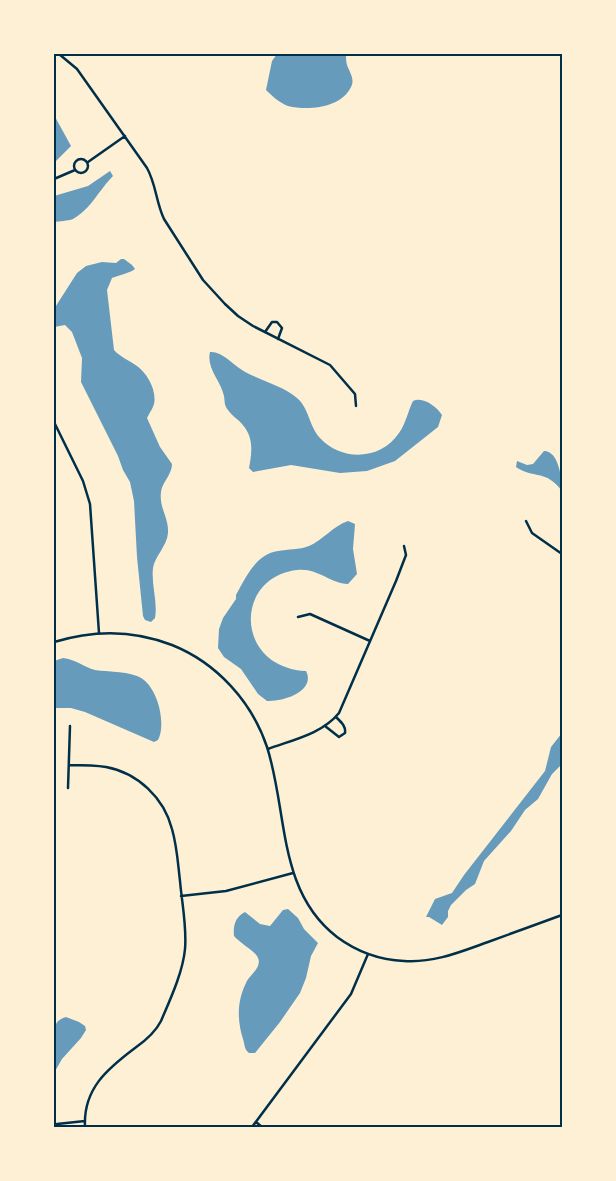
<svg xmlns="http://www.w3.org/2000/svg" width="616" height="1181" font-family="'Space Grotesk',sans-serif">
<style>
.water{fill:#669bbc}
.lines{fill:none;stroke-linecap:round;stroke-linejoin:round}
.minor{stroke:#003049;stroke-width:2.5}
.neatline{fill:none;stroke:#003049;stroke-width:2}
</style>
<rect width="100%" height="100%" fill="#fdf0d5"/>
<path class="water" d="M277,54H346C346,57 346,62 347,65C350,73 355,79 351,87C341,108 308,111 288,106C280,103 272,96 266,90L272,61Z
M54,115L71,146L54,163Z
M110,171L113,176C99,190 91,209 73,219C68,221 59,221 54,222V196L88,186Z
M121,259H124L132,265L135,269C130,273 119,275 112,278L107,290L114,350C120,357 129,360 137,366C147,373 157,390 154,404C153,408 149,414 147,418L160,447L172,464C172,475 162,482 161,492C159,508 169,518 168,533C167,546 155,556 153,568C151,585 158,602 155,618L151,622L145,620L143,616L137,557L134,501L130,482L123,470L118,456L81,382L82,358L72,332L65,325L54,327V309L77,273L86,266L102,262L116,263Z
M210,352C222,351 232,364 242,370C258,380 284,386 297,398C309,408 309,426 320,438C342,462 381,460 399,433C406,423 408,411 413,401C423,396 437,407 442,415L438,427L395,461L367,471L340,473L291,465L253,472L249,468C252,452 254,437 242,424C238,419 232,416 228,410C224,405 225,402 224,396C221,381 206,368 210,352Z
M544,451C559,451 562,479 562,491C546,469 533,479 516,467L517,461L527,465L533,464Z
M348,521L355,524L353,549L357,574L348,584C330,583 316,567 297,570C234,577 234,667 306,671C316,691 284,702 267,701L258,694L241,669L224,657L218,648L219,629L223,618L236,599V595C246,577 256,554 278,551C288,549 299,550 309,546C323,540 333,526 348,521Z
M63,658C75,659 84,667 95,670C109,672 124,671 137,676C157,683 167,723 158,740L154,742L85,712L71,708H54V661Z
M562,733V764L552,774L538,799L525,810L511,831L484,861L475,884L466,890L451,905L448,911V917L442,925L429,917H426L435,899L452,893L464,875L545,771L551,747Z
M288,909L298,918L304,929L318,943L311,956L306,978L300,993L280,1022L255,1053H249C244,1049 245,1045 243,1039C237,1020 237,1001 246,983C249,975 264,967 257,956C253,950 240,943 234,936C233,926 235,917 245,912L260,924L270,926L283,910Z
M66,1017L79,1022L85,1026L86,1030L81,1038L62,1059L54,1073C54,1065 53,1029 56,1024C58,1020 62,1018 66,1017Z"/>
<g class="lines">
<path class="minor" d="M59,54L77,69L147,168C156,184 156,202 164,219L203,280L225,304L238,316L253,326L330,365L355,394L356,406
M74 166a7 7 0 1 1 14 0a7 7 0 1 1-14 0Z
M88,162L125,136
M54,179L75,170
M265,332L272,322H277L282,328L278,339
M54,422L83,481L90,504L99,633
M526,521L532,533L562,554
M298,617L310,614L370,641
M54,642C93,630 134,630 172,645C217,663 252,702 267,747C288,812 277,891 337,937C356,951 380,960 404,961C434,963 460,952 488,942C513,933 537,924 562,915
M325,726L339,737L345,733C346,726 341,722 336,717
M268,749C292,740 322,734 339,713L396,581L406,555L404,546
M69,765C81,765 94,765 106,767C138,773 164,798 172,829C177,846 178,864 180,881C182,904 187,927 185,949C183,972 170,1000 161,1021C155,1033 145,1041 135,1048C107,1069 83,1089 85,1127
M68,788L70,726
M181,896L226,891L293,873
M256,1122L262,1127
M54,1126L57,1124L85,1121
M252,1127L351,994L368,954"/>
</g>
<rect width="616" height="1181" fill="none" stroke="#fdf0d5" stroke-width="110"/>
<rect x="55" y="55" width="506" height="1071" class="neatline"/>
</svg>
